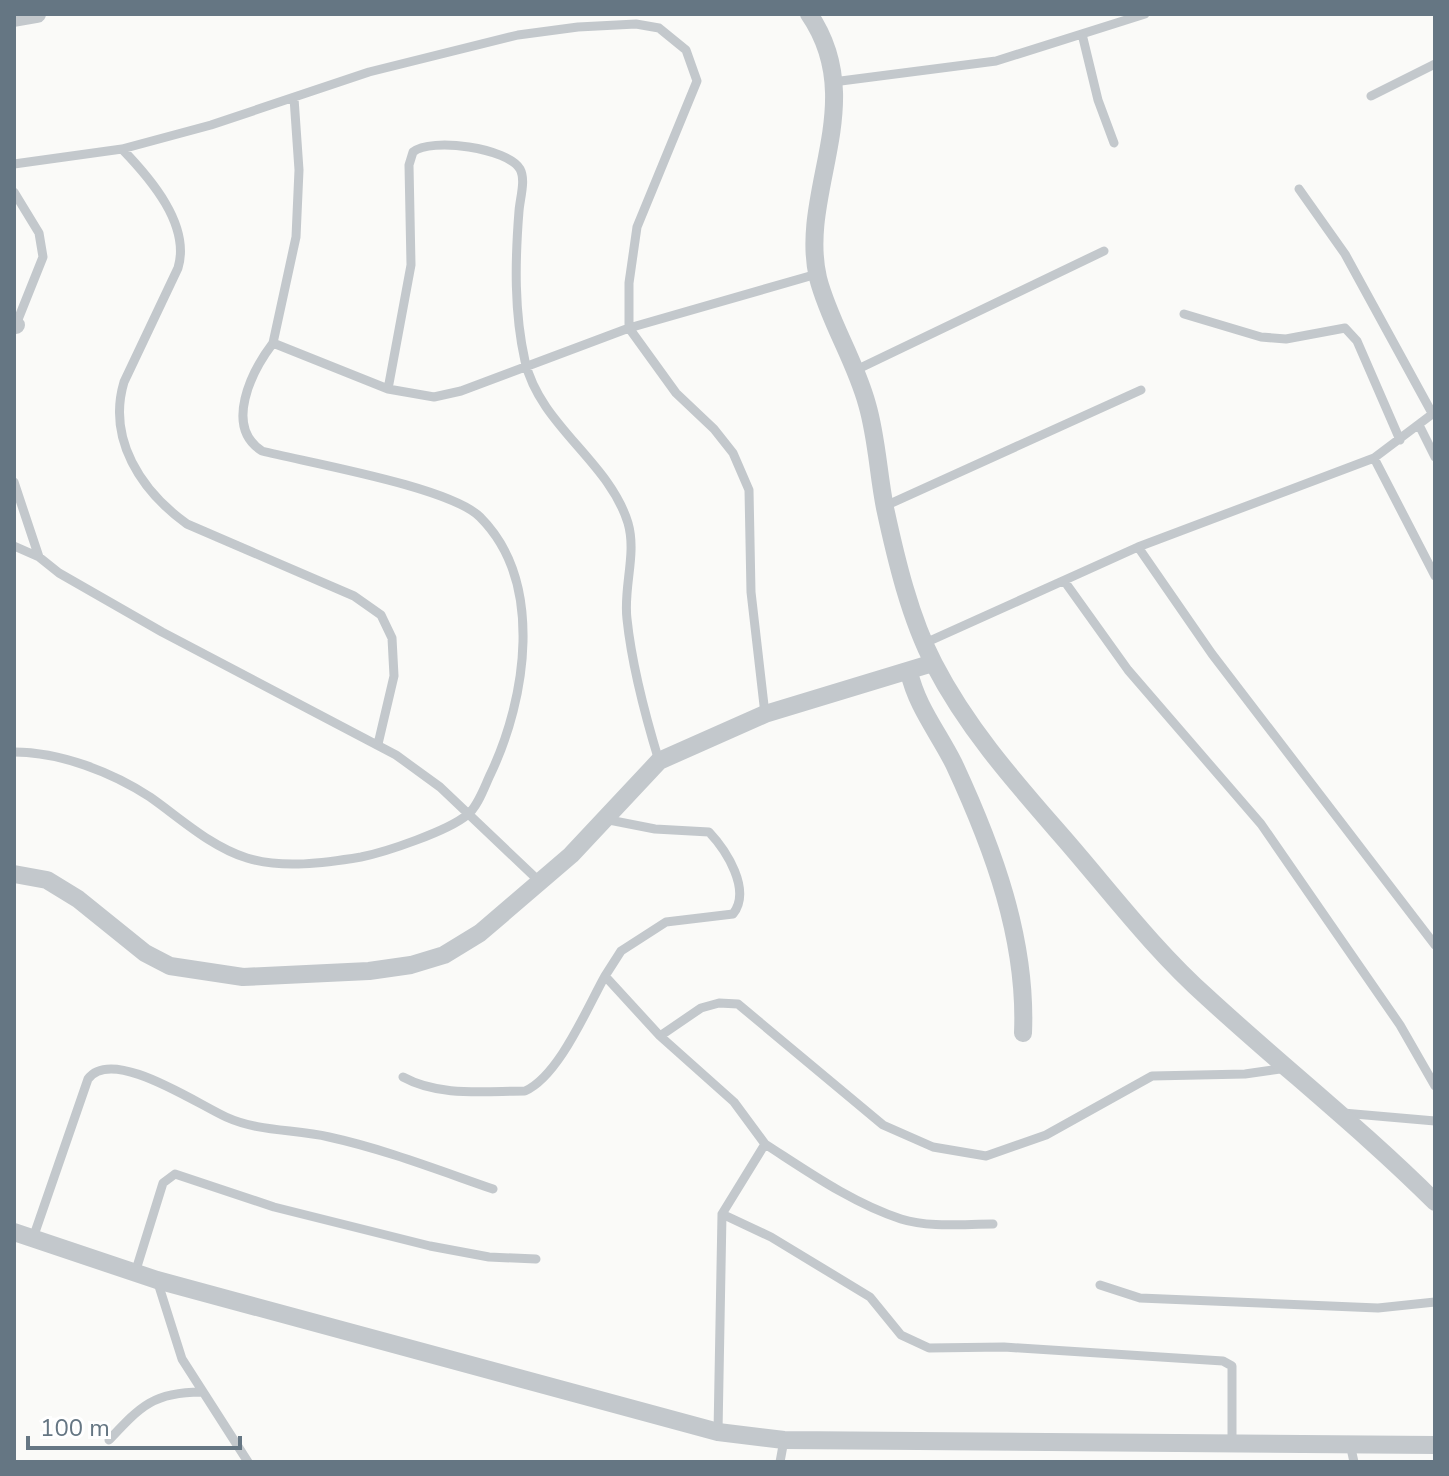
<svg xmlns="http://www.w3.org/2000/svg" width="1449" height="1476" font-family="'Nunito Sans',sans-serif">
<style>
.lines{fill:none;stroke-linecap:round;stroke-linejoin:round}
.lane{stroke:#c3c8cc;stroke-width:9}
.street{stroke:#c3c8cc;stroke-width:18}
</style>
<rect width="100%" height="100%" fill="#fafaf8"/>
<g class="lines">
<path class="lane" d="M1082,34L1098,100L1114,143
M833,82L996,61L1145,14
M1371,96L1435,64
M122,149C150,178 191,225 178,268L124,382C107,439 141,491 187,524L354,596L381,615L392,638L394,676L378,744
M14,164L122,149L211,125L369,72L518,35L578,27L636,24L659,28L686,50L697,81L637,227L629,283V328L461,391L434,397L388,389
M1299,189L1345,254L1432,413
M14,192L39,233L43,257L15,327
M1184,314L1261,337L1286,339L1345,328L1357,341L1400,440
M273,343L388,389L411,265L409,165L413,152C431,137 508,148 520,169C526,180 520,198 519,211C515,261 514,312 525,361C540,426 609,461 628,523C637,554 623,588 627,619C632,667 645,715 659,761
M856,370L1104,251
M1419,425L1435,457
M1374,458L1435,576
M14,482L39,557L59,573L162,632L396,755L440,787L540,882
M885,506L1141,390
M14,546L39,557
M1138,547L1212,654L1435,945
M1065,582L1128,670L1261,824L1400,1025L1435,1086
M925,643L1138,547L1374,458L1435,412
M765,714L751,592L749,490L733,453L714,429L676,393L629,328L817,274
M14,752C60,752 112,772 150,797C180,818 211,847 247,858C282,869 325,863 361,857C386,852 448,831 467,815C478,807 485,785 491,773C526,699 545,582 480,517C450,487 310,463 262,451C224,427 251,372 273,343L296,237L299,170L294,98
M604,819L655,829L709,832C726,850 752,890 733,914L666,922L621,951L605,976L660,1036L701,1008L719,1003L738,1004L883,1125L933,1147L986,1156L1046,1135L1152,1076L1245,1074L1287,1068
M660,1036L734,1102L765,1144L722,1214L718,1432
M403,1077C439,1097 485,1091 525,1091C559,1076 587,1008 605,976
M1343,1113L1435,1121
M765,1144C807,1171 852,1203 901,1219C930,1228 963,1224 993,1224
M722,1214L771,1237L870,1297L901,1335L929,1348L1004,1347L1223,1361L1232,1366V1444
M33,1238L88,1079C112,1046 197,1104 226,1117C259,1132 295,1129 329,1137C384,1149 438,1170 493,1189
M135,1273L163,1183L175,1174L274,1207L430,1246L489,1257L536,1259
M157,1280L182,1359L248,1462
M1100,1285L1140,1298L1378,1308L1435,1302
M109,1440C140,1407 153,1392 201,1392
M1350,1444L1354,1462
M780,1462L784,1440"/>
<path class="street" d="M809,14C870,103 798,192 818,278C829,321 855,360 867,404C877,438 878,473 885,508C896,559 910,618 934,664C967,728 1014,781 1061,835C1109,890 1153,949 1208,998C1283,1067 1363,1130 1435,1202
M14,18L37,14
M14,325H16
M909,672C917,707 938,732 954,764C993,848 1027,939 1023,1033
M14,874L47,880L78,899L145,953L170,966L243,977L369,971L411,965L444,955L480,933L571,855L659,761L765,714L933,663
M14,1232L157,1280L718,1432L784,1440L1435,1445"/>
</g>
<rect width="1449" height="1476" fill="none" stroke="#657683" stroke-width="32"/>
<path d="M28 1436v12h212v-12" fill="none" stroke="#657683" stroke-width="4"/>
<text x="40" y="1436" font-size="24" fill="#657683" stroke="#ffffff" stroke-width="6" paint-order="stroke">100 m</text>
</svg>
